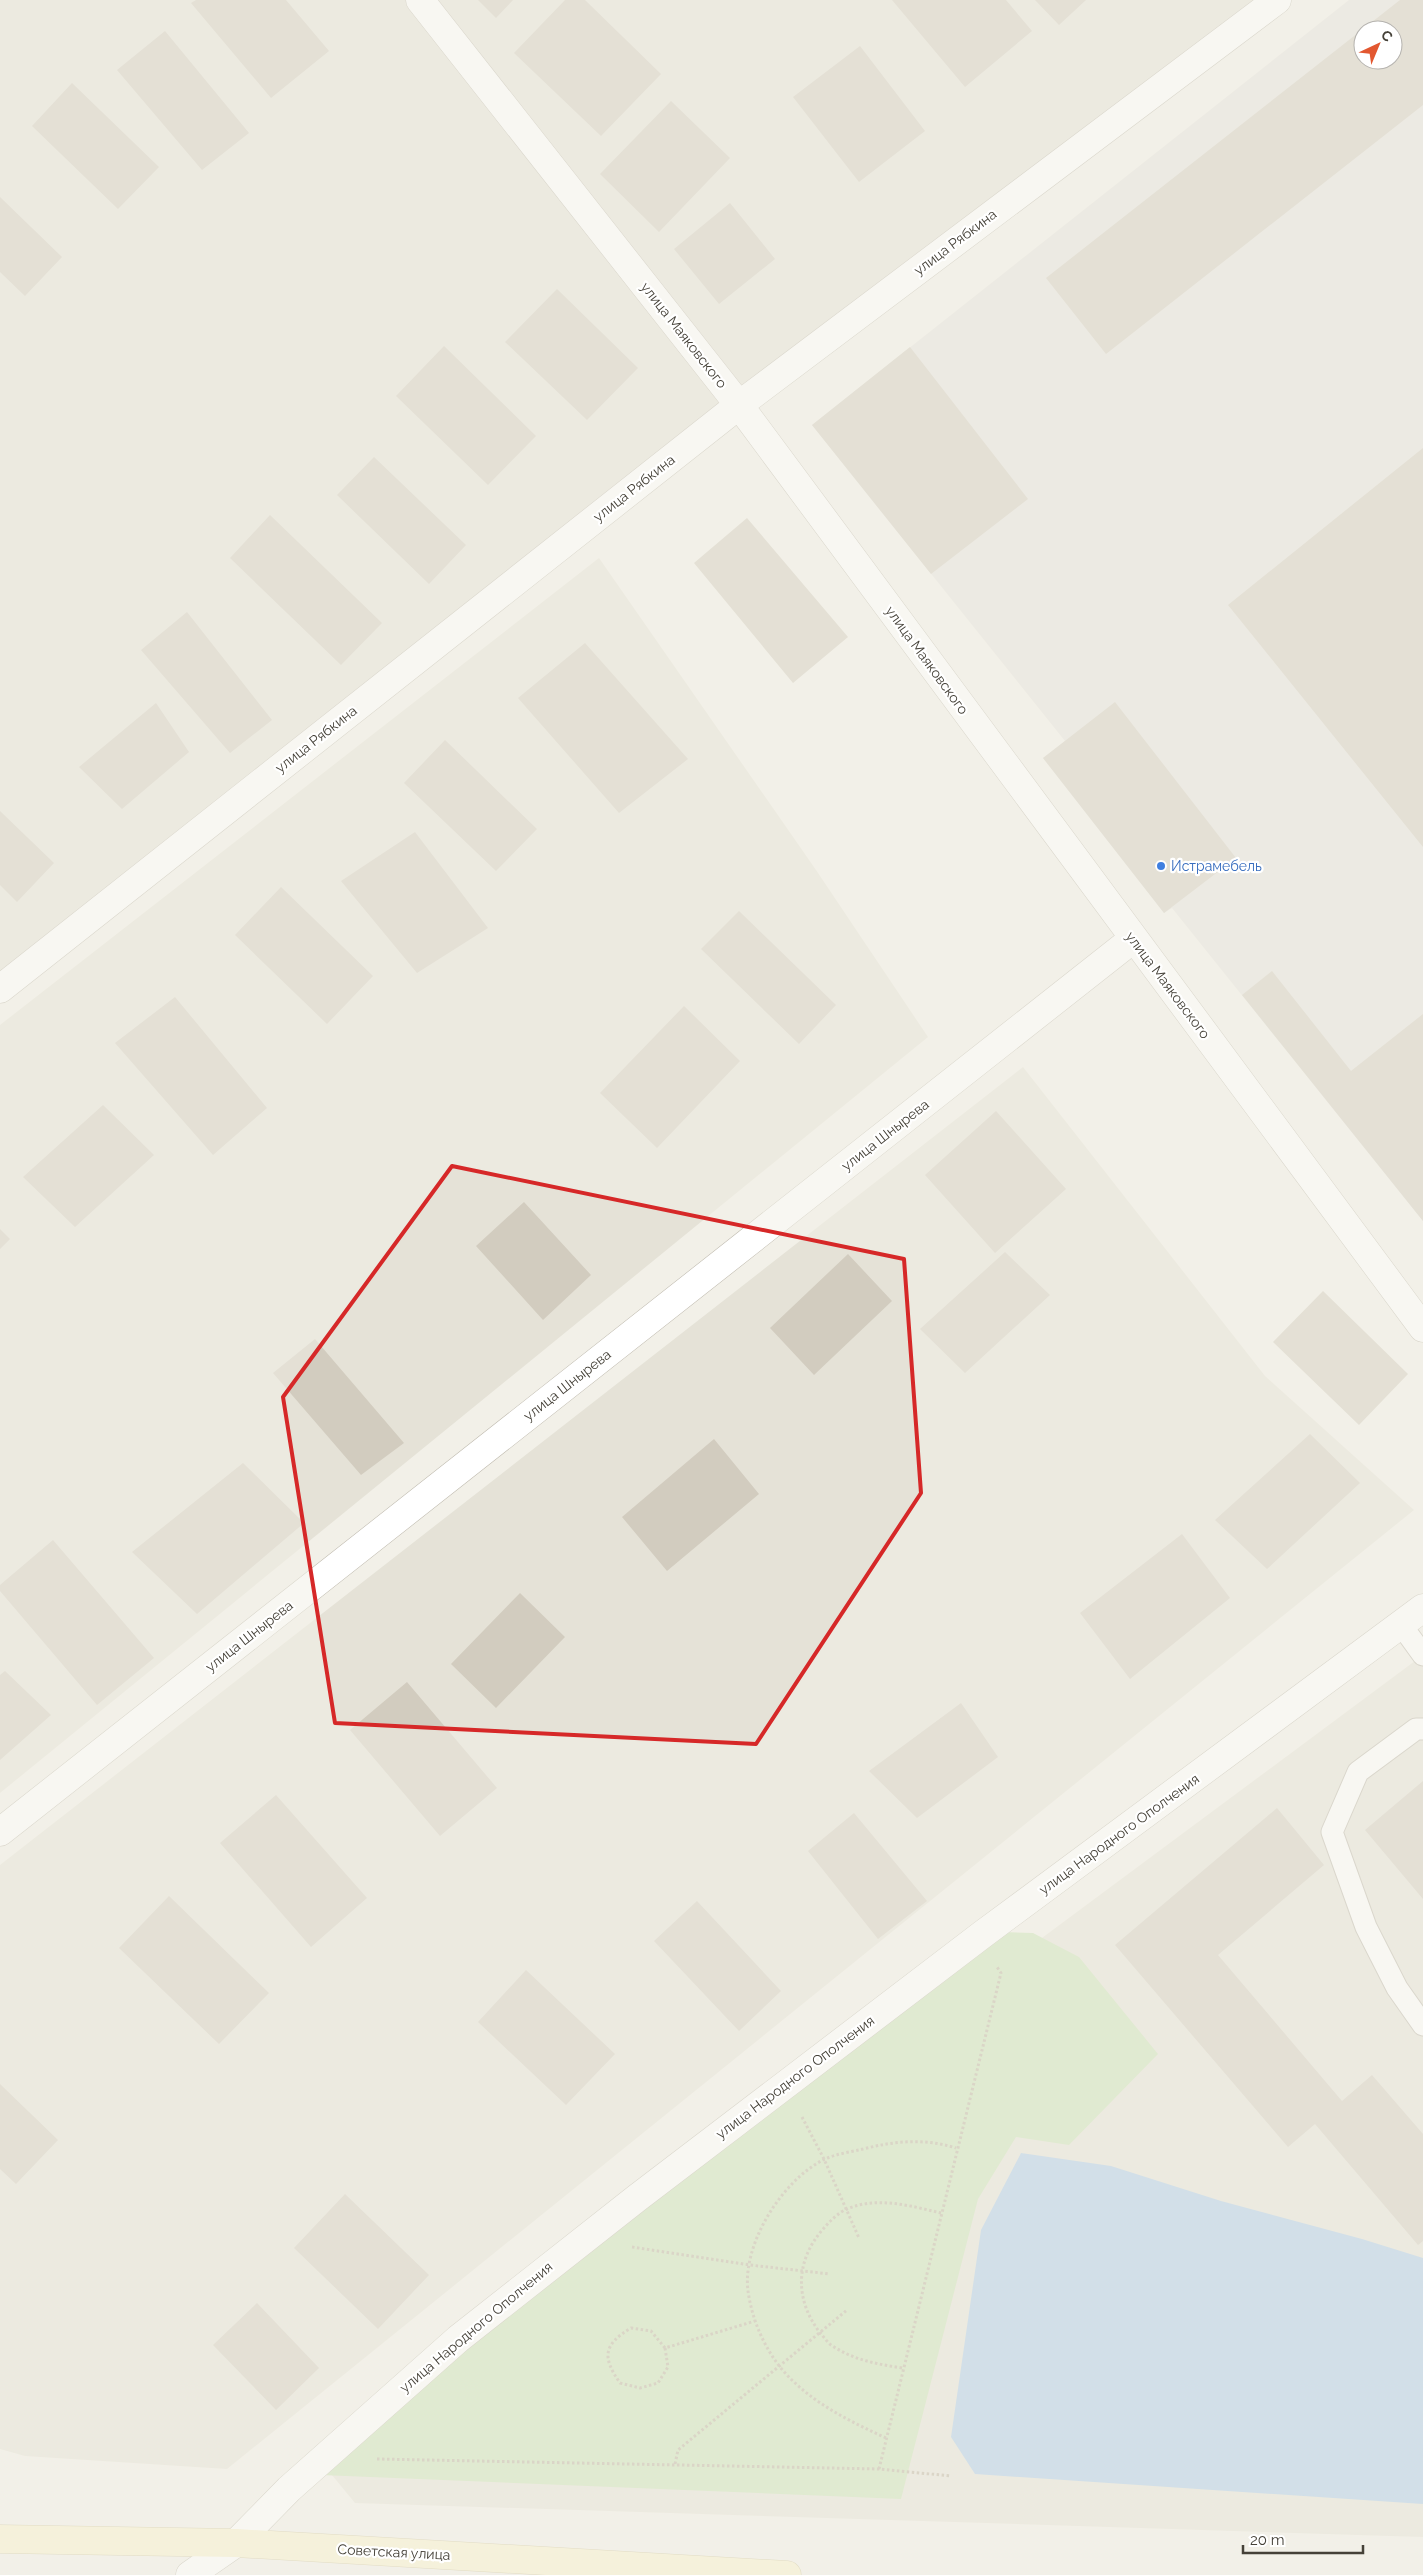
<svg xmlns="http://www.w3.org/2000/svg" width="1423" height="2575" font-family="Raleway,sans-serif">
<style>
.residential{fill:#e5e2d7}
.industrial{fill:#e5e2dd;fill-rule:evenodd}
.green{fill:#cbe2b6}
.water{fill:#abcbe8}
.building{fill:#d2ccbf;fill-rule:evenodd}
.lines{fill:none;stroke-linecap:round;stroke-linejoin:round}
.lane-casing{stroke:#bdb8ac;stroke-width:23}
.street-casing{stroke:#bdb8ac;stroke-width:29}
.secondary-casing{stroke:#cdc49d;stroke-width:29}
.path{stroke:#bdb49f;stroke-width:3;stroke-dasharray:2.5 2.5;stroke-linecap:butt}
.lane{stroke:#fff;stroke-width:21}
.street{stroke:#fff;stroke-width:28}
.secondary{stroke:#f8f1cc;stroke-width:28}
.marked{fill:none;stroke:#d62828;stroke-width:4;stroke-linejoin:round}
.shop-dot{fill:#3f7fe0;stroke:#fff;stroke-width:2}
.labels{text-anchor:middle;dominant-baseline:central;stroke-width:4.5;stroke-linejoin:round;paint-order:stroke}
.street-label{font-size:14px;fill:#454138;stroke:#fff}
.shop-label{font-size:14px;fill:#366cbe;stroke:#fff;text-anchor:start}
</style>
<rect width="100%" height="100%" fill="#f2f0e8"/>
<path class="residential" d="M0,0H1277L0,989Z
M599,558L816,870L928,1037L0,1793V1025Z
M1023,1067L1265,1376L1414,1510L227,2469L25,2456L0,2449V1865Z
M1423,1655V2537L355,2503L327,2469Z"/>
<path class="industrial" d="M1349,0H1423V1221L1172,908L1164,913L1043,758L1065,741L812,425ZM1363,30H1393V60H1363Z"/>
<path class="green" d="M999,1932L1033,1933L1079,1957L1158,2054L1069,2145L1016,2137L978,2199L901,2499L321,2475L421,2384Z"/>
<path class="water" d="M1021,2153L1111,2166L1221,2201L1362,2239L1423,2258V2504L975,2474L951,2437L981,2230Z"/>
<path class="building" d="M196,0H286L329,51L271,98L191,3Z
M478,0H513L496,18Z
M565,0H585L661,74L601,136L514,53Z
M892,0H1006L1032,31L965,87Z
M1035,0H1086L1059,25Z
M1400,0H1423V105L1106,354L1046,278ZM1363,30H1393V60H1363Z
M165,31L249,133L202,170L117,70Z
M860,46L925,131L859,182L793,97Z
M72,83L159,167L118,209L32,126Z
M671,101L730,158L659,232L600,174Z
M0,197L62,257L25,296L0,272Z
M730,203L775,259L719,304L674,249Z
M557,289L638,368L587,420L505,342Z
M444,346L536,436L488,485L396,396Z
M910,347L1028,499L931,574L812,425Z
M1423,448V847L1228,605Z
M374,457L466,545L429,584L337,495Z
M270,515L382,623L341,665L230,558Z
M747,518L848,637L793,683L694,563Z
M187,612L272,720L230,753L141,650Z
M585,643L688,759L619,813L518,698Z
M1115,702L1236,858L1164,913L1043,758Z
M156,703L189,752L122,809L79,767Z
M445,740L537,829L496,871L404,783Z
M0,811L54,863L17,902L0,885Z
M415,832L488,928L417,973L341,881Z
M281,887L373,976L327,1024L235,935Z
M739,911L836,1005L799,1044L701,949Z
M1272,971L1351,1071L1423,1014V1221L1242,995Z
M175,997L267,1108L213,1155L115,1043Z
M684,1006L740,1061L657,1148L600,1093Z
M103,1105L154,1155L75,1227L23,1177Z
M996,1111L1066,1189L995,1253L925,1175Z
M524,1202L591,1275L543,1320L476,1246Z
M0,1229L10,1239L0,1249Z
M1005,1252L1050,1295L965,1373L920,1329Z
M848,1254L892,1301L814,1375L770,1328Z
M1323,1291L1408,1374L1359,1425L1273,1342Z
M315,1339L404,1443L361,1475L273,1373Z
M1310,1434L1360,1483L1267,1569L1215,1520Z
M714,1439L759,1494L667,1571L622,1517Z
M243,1463L304,1523L197,1614L132,1552Z
M1182,1534L1230,1598L1130,1679L1080,1613Z
M53,1540L154,1658L97,1705L0,1591V1585Z
M520,1593L565,1637L496,1708L451,1664Z
M5,1671L51,1715L0,1760V1675Z
M407,1682L497,1788L440,1836L350,1730Z
M961,1703L998,1757L917,1818L869,1771Z
M1423,1781V1899L1365,1830Z
M276,1795L367,1898L311,1947L220,1843Z
M1277,1808L1324,1865L1218,1955L1342,2101L1372,2075L1423,2134V2241L1418,2245L1315,2124L1288,2147L1115,1945Z
M854,1813L927,1901L878,1939L808,1851Z
M169,1896L269,1993L219,2044L119,1948Z
M697,1901L781,1991L739,2031L654,1941Z
M526,1970L615,2054L566,2105L478,2022Z
M0,2084L58,2140L16,2184L0,2169Z
M345,2194L429,2275L378,2329L294,2248Z
M257,2303L319,2368L276,2410L213,2345Z"/>
<g class="lines">
<defs>
<path id="lane" d="M1402,1626L1423,1655
M1423,1729H1416L1358,1772L1332,1832L1366,1927L1397,1988L1423,2025"/>
<path id="street" d="M420,0L739,405L1423,1328
M0,989L739,405L1277,0
M0,1832L1133,939
M190,2575L236,2543L289,2489L458,2339L637,2198L983,1934L1423,1608"/>
<path id="secondary" d="M0,2539L236,2543L787,2575"/>
</defs>
<use href="#lane" class="lane-casing"/>
<use href="#street" class="street-casing"/>
<use href="#secondary" class="secondary-casing"/>
<path class="path" d="M802,2117L824,2159L859,2238
M632,2247L750,2265L830,2274
M665,2348L668,2367L658,2383L640,2388L620,2383C602,2357 603,2345 631,2328L651,2331L665,2348L755,2321
M902,2368C877,2364 853,2360 831,2345C827,2342 824,2337 821,2334C794,2300 795,2260 824,2228C830,2221 839,2212 847,2209C877,2196 911,2206 941,2213
M886,2438C847,2420 808,2401 780,2367C763,2345 752,2319 748,2291C742,2244 782,2181 823,2160C835,2154 850,2152 863,2149C895,2141 924,2138 956,2148
M377,2459L879,2469L951,2476
M675,2464L678,2450L847,2310
M879,2469L1001,1973L997,1967"/>
<use href="#lane" class="lane"/>
<use href="#street" class="street"/>
<use href="#secondary" class="secondary"/>
</g>
<path d="M0 0H1423V2575H0ZM452,1166L904,1259L921,1493L756,1744L335,1723L283,1397Z" fill="#f2f0e8" fill-opacity=".55" fill-rule="evenodd"/>
<path class="marked" d="M452,1166L904,1259L921,1493L756,1744L335,1723L283,1397Z"/>
<circle class="shop-dot" cx="1161" cy="866" r="5"/>
<g class="labels">
<g class="street-label">
<text transform="translate(955 242) rotate(-37)">улица Рябкина</text>
<text transform="translate(684 335) rotate(52)">улица Маяковского</text>
<text transform="translate(634 488) rotate(-38)">улица Рябкина</text>
<text transform="translate(927 660) rotate(54)">улица Маяковского</text>
<text transform="translate(316 739) rotate(-38)">улица Рябкина</text>
<text transform="translate(1168 985) rotate(53)">улица Маяковского</text>
<text transform="translate(885 1135) rotate(-38)">улица Шнырева</text>
<text transform="translate(567 1385) rotate(-38)">улица Шнырева</text>
<text transform="translate(249 1636) rotate(-38)">улица Шнырева</text>
<text transform="translate(1119 1834) rotate(-36)">улица Народного Ополчения</text>
<text transform="translate(795 2077) rotate(-37)">улица Народного Ополчения</text>
<text transform="translate(476 2327) rotate(-40)">улица Народного Ополчения</text>
<text transform="translate(394 2552) rotate(3)">Советская улица</text>
</g>
<g class="shop-label">
<text x="1171" y="866">Истрамебель</text>
</g>
</g>
<g transform="translate(1378 45) rotate(44)"><circle r="24" fill="#ffffff" stroke="#b5b3af"/>
<path d="M0-4L9 19L0 12L-9 19Z" fill="#e25730"/>
<text y="-8" font-size="14" font-weight="bold" text-anchor="middle" fill="#454138">С</text>
</g>
<path d="M1243 2545v8h120v-8" fill="none" stroke="#454138" stroke-width="2.5"/>
<text x="1250" y="2545" font-size="15" fill="#454138" stroke="#ffffff" stroke-width="4" paint-order="stroke">20 m</text>
</svg>
